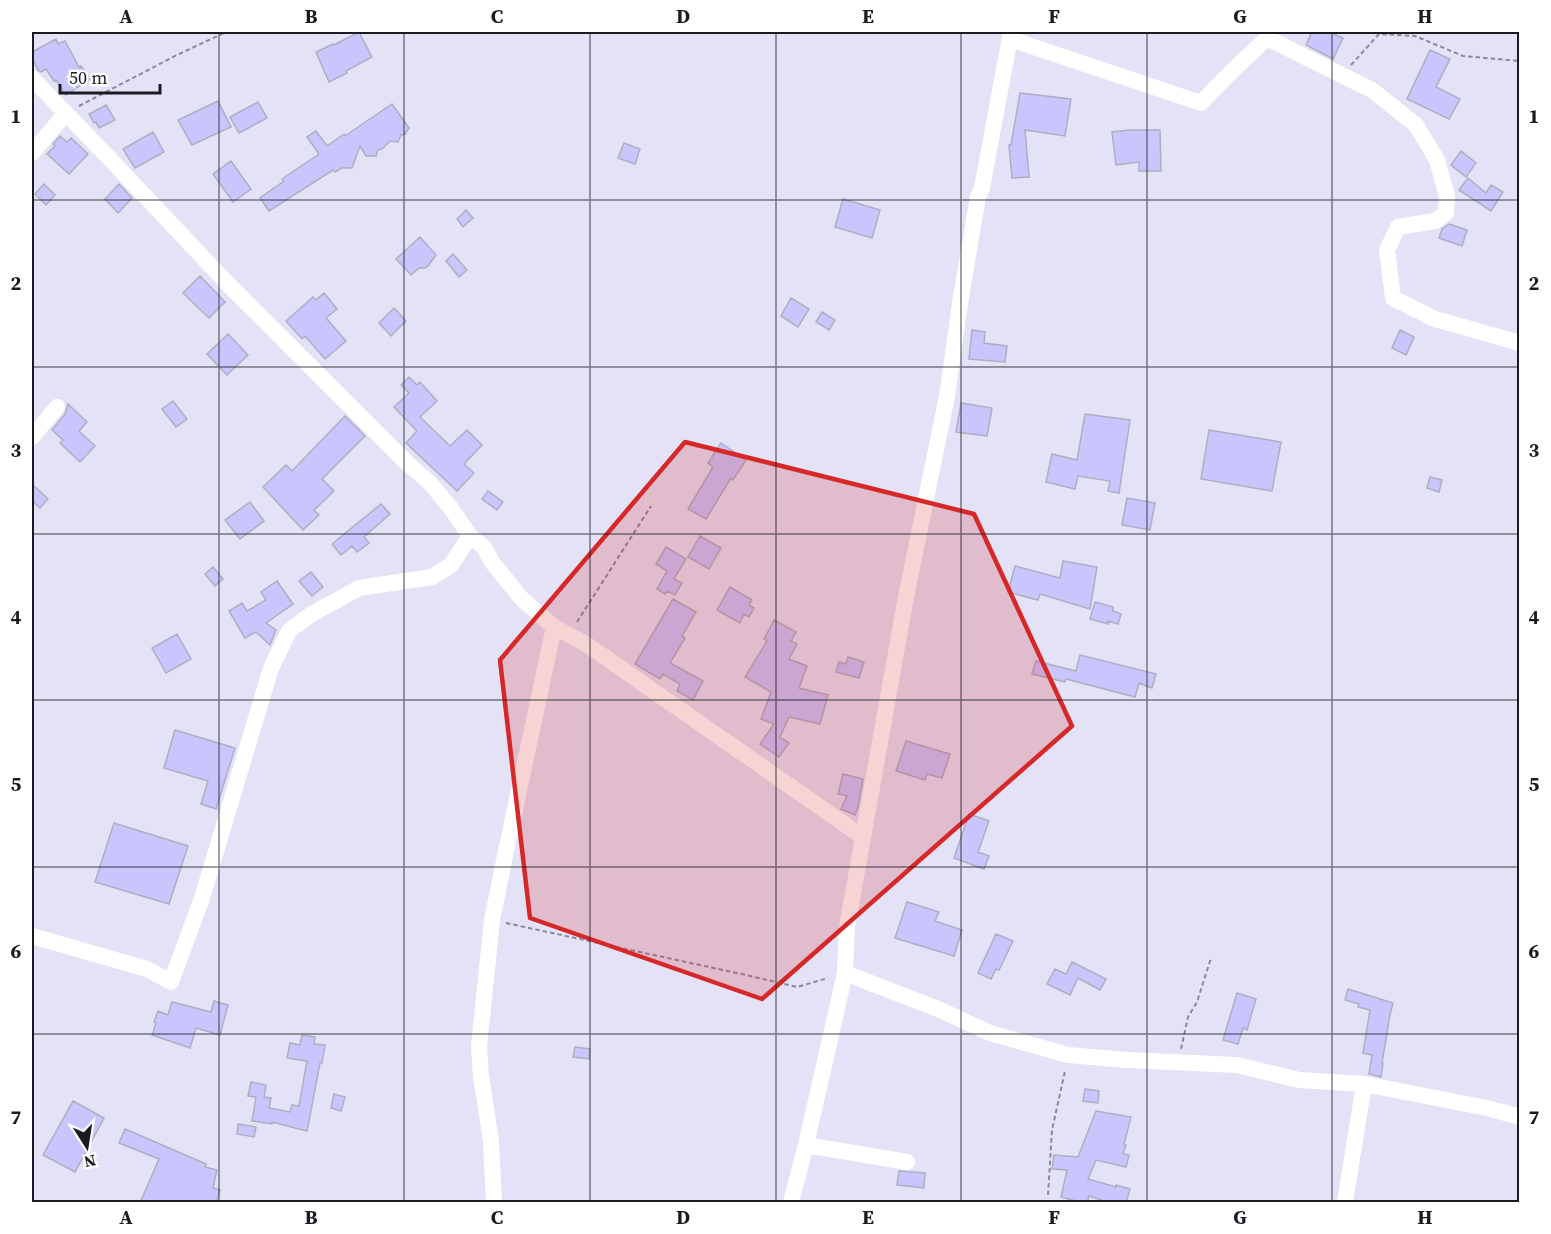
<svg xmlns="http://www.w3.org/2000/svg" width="1551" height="1234" font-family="'Source Serif 4',serif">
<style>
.building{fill:#c9c6fd;stroke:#aeadc1;stroke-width:1.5}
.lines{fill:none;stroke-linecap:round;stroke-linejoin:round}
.path{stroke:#8a8998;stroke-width:2;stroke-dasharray:4.5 3;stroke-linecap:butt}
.minor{stroke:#fff;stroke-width:16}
.marked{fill:#d62828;fill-opacity:0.2;stroke:#d62828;stroke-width:4.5;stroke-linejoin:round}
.grid{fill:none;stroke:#1a1a21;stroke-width:1.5;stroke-opacity:0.55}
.neatline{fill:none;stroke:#1a1a21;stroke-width:2}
.grid-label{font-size:20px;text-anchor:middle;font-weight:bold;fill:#1a1a21}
</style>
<rect width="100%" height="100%" fill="#e3e2f7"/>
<path class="building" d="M359,32L372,57L346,71L347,73L329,82L316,52L333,44L334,45Z
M1312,32H1330L1343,38L1333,59L1306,45Z
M56,39L58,44L65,41L79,67L81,66L90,79L66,95L56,80L54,81L46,69L41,72L38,70L32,58V52Z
M1430,50L1450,59L1436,87L1460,99L1449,119L1407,99Z
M1020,93L1071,99L1065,136L1025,130L1029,177L1012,178L1009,145H1011Z
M218,101L231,127L192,145L178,120Z
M258,102L267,118L239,133L230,117Z
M392,104L409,128L405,134L401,135L398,142L390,141L382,149L378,150L376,156H366L360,146L352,168H342L335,172L333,170L269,211L260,198L284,181L282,179L319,154L307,137L316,131L327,146L344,134L345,136Z
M106,105L115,120L99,128L96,122L94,123L89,114Z
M1129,130H1160L1161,171H1139V162L1116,165L1112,132Z
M153,132L164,152L135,168L123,149Z
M60,136L67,142L71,138L88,154L69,174L47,154L55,146L53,144Z
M624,143L640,149L635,164L618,158Z
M1461,151L1476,163L1466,177L1451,165Z
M231,161L251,189L233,202L213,174Z
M1468,178L1486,193L1491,185L1503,192L1491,211L1459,190Z
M44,184L55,195L46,205L35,194Z
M119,184L132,198L118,213L105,199Z
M843,199L880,210L872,238L835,227Z
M466,210L473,218L463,227L457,219Z
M1449,224L1467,230L1462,246L1439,238L1442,229Z
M420,237L436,255L428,266L425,268H419L411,275L396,259Z
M453,254L467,270L459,277L446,261Z
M200,276L225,302L209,318L183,293Z
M324,293L337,309L326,318L346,341L325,359L305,336L302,339L286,321L313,297L316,300Z
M791,298L809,309L798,327L781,316Z
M394,308L406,321L391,336L379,323Z
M822,312L835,320L829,330L816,322Z
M972,330L985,332L984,343L1007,346L1005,362L969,359Z
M1400,330L1414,337L1406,355L1392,348Z
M228,334L248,355L227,375L207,354Z
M409,377L417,385L420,382L437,401L420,417L450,446L467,430L482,445L464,464L474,473L457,491L406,443L417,431L394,407L409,393L401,385Z
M173,401L187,419L176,427L162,409Z
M961,403L992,408L987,436L956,432Z
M68,404L87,422L79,431L95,446L80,462L60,443L63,440L52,430L65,414Z
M1085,414L1130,420L1119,493L1108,491L1110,481L1078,476L1075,489L1046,482L1052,454L1077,460Z
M345,416L365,436L322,479L334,491L314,510L319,515L303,530L263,487L286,465L292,471Z
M1209,430L1281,442L1272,491L1201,479Z
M721,443L746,460L733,480L731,478L706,519L688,509L713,467L708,463Z
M1430,477L1442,480L1439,492L1427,488Z
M32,484L48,499L40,508L32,501Z
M488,491L503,502L497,510L482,499Z
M1127,498L1155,503L1150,530L1122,525Z
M250,502L264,521L240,539L225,520Z
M381,504L390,514L364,537L369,543L357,552L352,546L341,555L332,544Z
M700,536L721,548L709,569L688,557Z
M666,547L686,559L674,579L682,583L675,595L667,591L665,594L657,589L667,571L656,564Z
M1063,561L1097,567L1090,609L1040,594L1038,600L1008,592L1015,566L1060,578Z
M213,567L223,579L215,586L205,574Z
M311,572L323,587L312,596L299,581Z
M277,581L293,604L266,623L276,630L270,645L256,632L245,638L229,611L242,603L247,611L266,600L261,592Z
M730,587L752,600L749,605L754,608L749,617L744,614L740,623L717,610Z
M673,599L696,612L682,636L685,638L670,663L703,681L693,700L677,691L680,684L663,674L660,679L635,664Z
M1095,602L1113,607V611L1121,614L1118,624L1108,621V624L1090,619Z
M774,620L796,632L791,641L797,644L789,659L807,666L799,688L828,695L820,724L789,717L780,737L789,743L779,757L760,744L774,724L761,719L771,692L745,677L767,641L764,639Z
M177,634L191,659L166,673L152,648Z
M1080,655L1156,674L1152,688L1139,683L1135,697L1066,679L1065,682L1032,674L1036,661L1076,671Z
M848,657L864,662L859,678L836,672L839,662L846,664Z
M175,730L235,748L216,809L201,804L208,781L164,768Z
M906,741L950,754L942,778L927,774L925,780L896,771Z
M843,774L863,779L858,807L855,815L841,809L847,796L838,794Z
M969,814L989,821L978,852L989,856L984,869L954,858Z
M114,823L188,846L169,904L95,882Z
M907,902L939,912L935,921L962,930L954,956L895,938Z
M996,934L1013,941L999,970L996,969L991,979L978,973Z
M1072,962L1106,979L1100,990L1078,978L1070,995L1047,984L1055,969L1066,974Z
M1348,989L1393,1003L1390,1015L1382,1063H1383L1381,1077L1369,1074L1372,1055L1363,1053L1370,1010L1358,1007L1359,1004L1345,1000Z
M1237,993L1256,999L1247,1030L1243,1028L1238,1044L1223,1040Z
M214,1001L228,1005L220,1035L196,1028L190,1048L152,1035L156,1023L154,1022L158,1011L168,1015L172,1002L211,1012Z
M302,1035L315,1037L314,1044L325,1045L322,1063H320L307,1131L272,1122V1124L252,1121L256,1097L248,1096L251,1082L266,1085L264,1097L271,1098L269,1108L290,1112L292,1105L299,1106L307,1061L287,1058L290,1043L300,1045Z
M575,1047L590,1049L589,1059L573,1057Z
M1085,1089L1099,1091L1098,1103L1083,1101Z
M334,1094L345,1097L341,1111L331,1108Z
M73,1101L104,1118L75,1172L43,1155Z
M1096,1111L1131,1117L1124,1144L1126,1145L1123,1154L1129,1155L1126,1167L1096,1160L1088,1179L1116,1187V1185L1130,1189L1126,1203H1110L1089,1196L1087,1203H1075L1076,1201L1061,1197L1067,1170L1052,1169L1054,1155L1078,1157Z
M238,1124L256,1127L254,1137L237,1134Z
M125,1129L206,1164L205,1167L217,1170L213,1188L220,1190L216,1203H140L159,1159L119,1143Z
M899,1171L925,1173L924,1188L897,1185Z"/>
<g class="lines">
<path class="path" d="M1351,65L1379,34L1415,36L1463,56L1520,61
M79,106L177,55L226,32
M577,622L651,506
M506,923L746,975L797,987L828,978
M1181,1049L1188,1017L1197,1002L1211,958
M1048,1195L1052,1130L1065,1071"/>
<path class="minor" d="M1010,39L1201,103L1228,75L1267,38L1372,90L1416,125L1437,160L1447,196L1446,213L1435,221L1398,227L1387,250L1393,298L1435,319L1520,343
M32,78L109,158L228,284L406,462L430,483L450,507L470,536L484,547L492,562L521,598L554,627L586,644L863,837
M32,153L66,113
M32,437L57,407
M32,936L147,969L171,982L202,898L271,668L289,631L310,615L359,588L432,577L451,565L470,536
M845,973L938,1009L990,1033L1068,1055L1127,1060L1237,1065L1299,1080L1364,1084L1487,1108L1520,1117
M806,1145L845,973L847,927L905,602L947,396L961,297L978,197L982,188L1011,32
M494,1202L491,1141L481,1076L479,1046L492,920L506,851L554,627
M791,1202L806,1145L907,1162
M1345,1202L1364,1084"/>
</g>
<path class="marked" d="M685,442L974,514L1072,726L762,999L530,918L500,660Z"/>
<path class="grid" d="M219,32V1202M404,32V1202M590,32V1202M776,32V1202M961,32V1202M1147,32V1202M1332,32V1202M32,200H1520M32,367H1520M32,534H1520M32,700H1520M32,867H1520M32,1034H1520"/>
<rect width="1551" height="1234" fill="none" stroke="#ffffff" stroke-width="66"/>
<g transform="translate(87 1147) rotate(168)" stroke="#ffffff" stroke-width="4.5" paint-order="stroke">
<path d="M0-4.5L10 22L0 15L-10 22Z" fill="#1a1a21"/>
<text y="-9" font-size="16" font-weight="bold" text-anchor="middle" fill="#1a1a21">N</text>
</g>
<path d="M60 84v9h100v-9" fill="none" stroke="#1a1a21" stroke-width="3"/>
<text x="69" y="84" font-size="18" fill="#1a1a21" stroke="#ffffff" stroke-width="4.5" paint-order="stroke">50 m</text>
<rect x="33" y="33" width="1485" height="1168" class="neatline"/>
<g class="grid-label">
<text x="126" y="23">A</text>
<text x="311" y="23">B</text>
<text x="497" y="23">C</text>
<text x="683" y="23">D</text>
<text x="868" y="23">E</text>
<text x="1054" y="23">F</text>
<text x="1240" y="23">G</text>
<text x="1425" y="23">H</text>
<text x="16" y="123">1</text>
<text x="1534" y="123">1</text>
<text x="16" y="290">2</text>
<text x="1534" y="290">2</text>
<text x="16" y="457">3</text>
<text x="1534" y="457">3</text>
<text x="16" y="624">4</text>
<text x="1534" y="624">4</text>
<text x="16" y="791">5</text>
<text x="1534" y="791">5</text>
<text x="16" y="958">6</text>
<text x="1534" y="958">6</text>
<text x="16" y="1124">7</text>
<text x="1534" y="1124">7</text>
<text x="126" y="1224">A</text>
<text x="311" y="1224">B</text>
<text x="497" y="1224">C</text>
<text x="683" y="1224">D</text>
<text x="868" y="1224">E</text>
<text x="1054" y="1224">F</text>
<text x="1240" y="1224">G</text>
<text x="1425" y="1224">H</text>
</g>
</svg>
